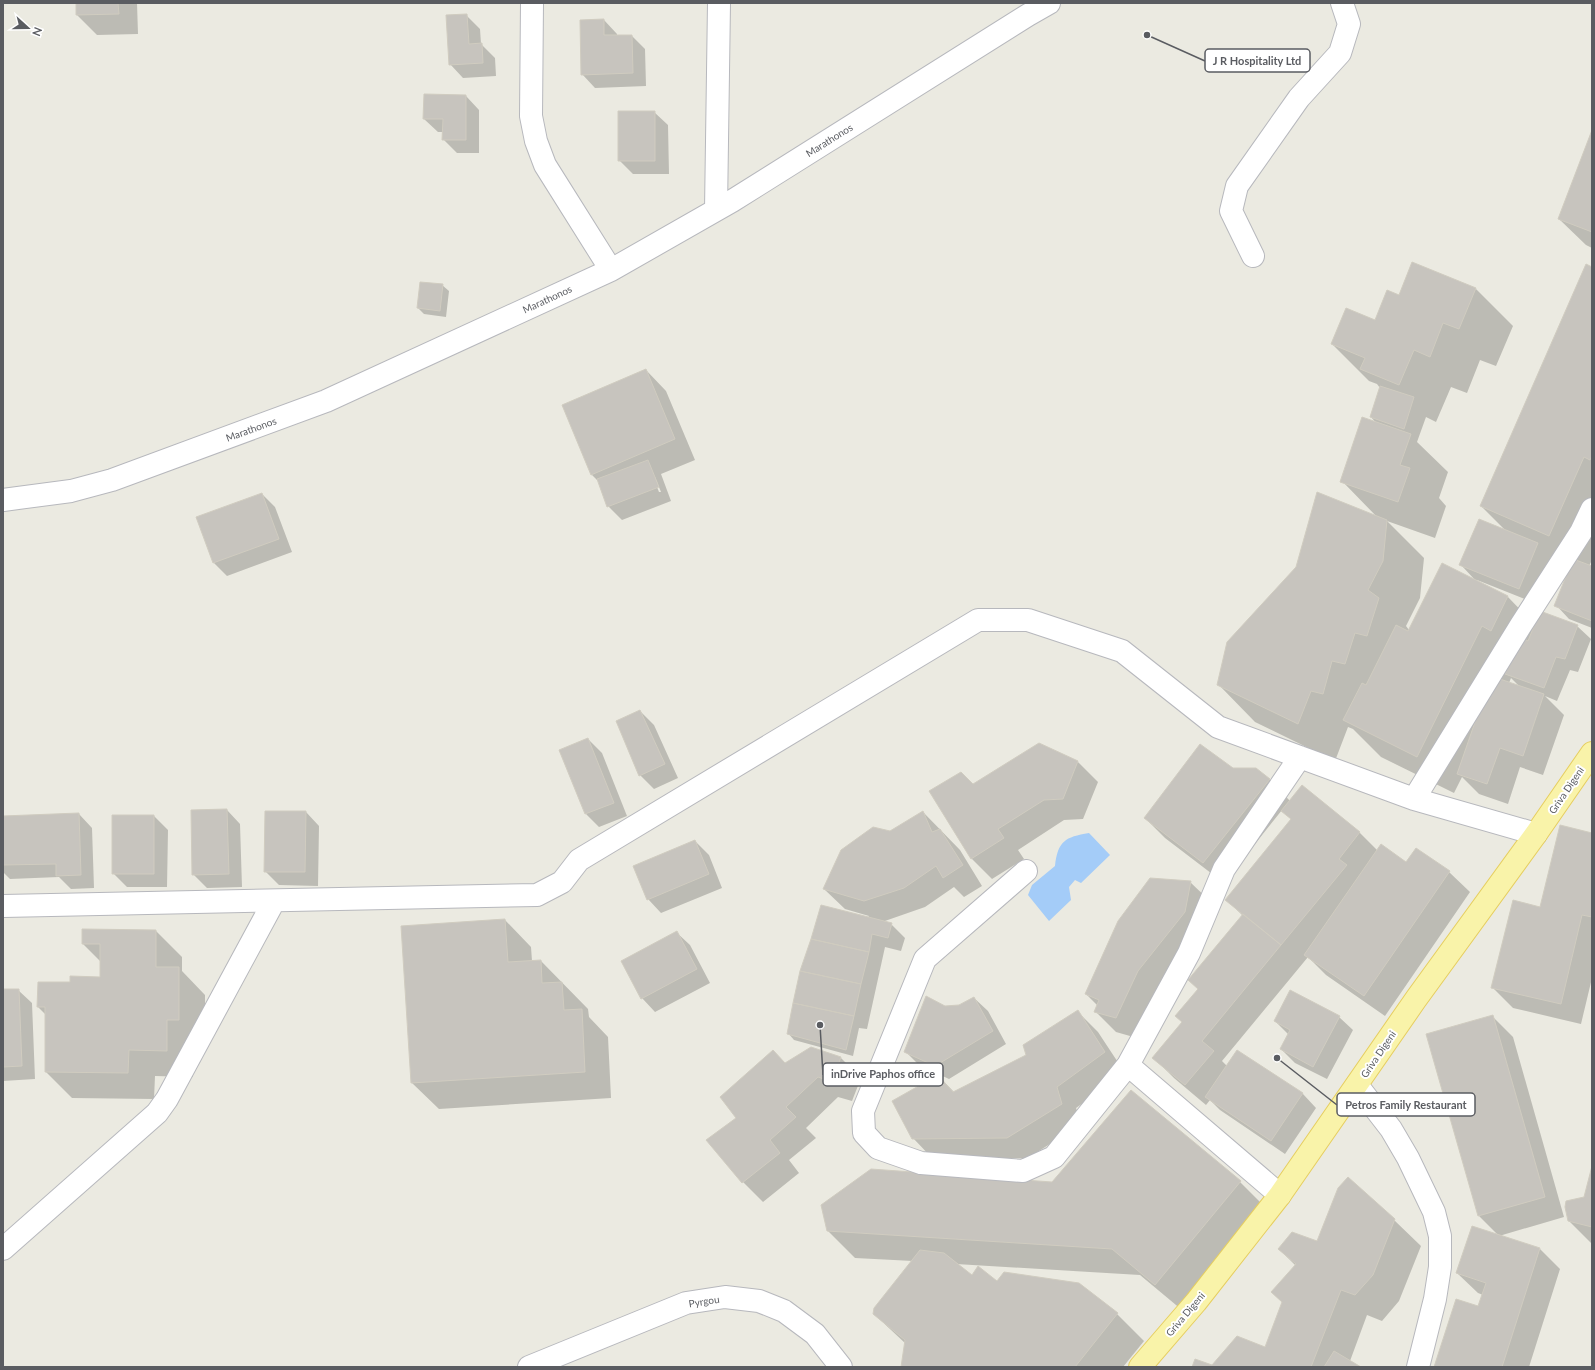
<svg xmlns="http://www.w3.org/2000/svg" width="1595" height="1370" font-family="Lato,sans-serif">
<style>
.water{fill:#a4ccf8}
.shadow{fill:#0003;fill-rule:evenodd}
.building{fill:#c7c4be;stroke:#d0ccc0}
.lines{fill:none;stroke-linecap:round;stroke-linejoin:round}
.minor-casing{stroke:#b7b8bd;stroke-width:24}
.major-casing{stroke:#e6ce5f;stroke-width:24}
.minor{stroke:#fff;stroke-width:22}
.major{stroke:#f9f3a9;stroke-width:22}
.labels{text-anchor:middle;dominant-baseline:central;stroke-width:4;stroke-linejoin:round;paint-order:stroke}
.street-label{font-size:10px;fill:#5a5c61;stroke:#fff}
.leader{fill:none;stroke:#5a5c61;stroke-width:1.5}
.callout-dot{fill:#5a5c61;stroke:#fff;stroke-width:1.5}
.callout{fill:#fff;stroke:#5a5c61;stroke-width:1.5}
.callout-label{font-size:11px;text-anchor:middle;font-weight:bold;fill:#5a5c61}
</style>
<rect width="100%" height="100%" fill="#ebeae1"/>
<path class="water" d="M1089,833L1110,855L1081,883L1075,880L1069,887L1071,900L1049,921L1028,895L1032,885L1055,866C1058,841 1065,837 1089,833Z"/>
<path class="shadow" d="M77,3H137L138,34L97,35L77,15Z
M466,15L480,29L481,44L495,58L496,76L463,78L450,64Z
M604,20L617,34V36H632L645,49L646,86L595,88L582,74Z
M466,96L479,110V153H457L443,139V132H438L424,119Z
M654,112L668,125L669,174H633L619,160Z
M1592,133V248L1586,245L1559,219Z
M1592,268V560L1589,566L1592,568V628L1569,619L1556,605L1571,566L1551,557L1532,602L1477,580L1476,581L1461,565L1507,532L1481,506Z
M442,285L449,291L446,317L424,314L418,308Z
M1476,289L1513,326L1496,366L1480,360L1467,393L1451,387L1436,422L1426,417L1417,442L1448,472L1439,498L1446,506L1435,538L1387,521L1424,558L1420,598L1406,626L1409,630L1442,564L1508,597L1535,625L1577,626L1591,639L1578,672L1570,670L1557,701L1545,696L1564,715L1543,775L1520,767L1508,804L1479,794L1462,777L1454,793L1381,757L1353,729L1348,727L1335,761L1255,722L1218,684L1377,517L1342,481L1377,424L1371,417L1380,388L1377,384L1369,381L1332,344L1376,322L1400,296ZM1511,678L1519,686L1509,683Z
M646,370L666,391L695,460L661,474L671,501L622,520L608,506L599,482L591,474ZM653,477H655L661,492H659Z
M262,494L275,507L292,552L227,576L213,562Z
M640,711L654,725L678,778L654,789L640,775Z
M588,739L602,753L627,816L599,827L586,814Z
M1077,761L1098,782L1083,819L1064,820L1018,850L1024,859L992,879L972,859L930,791L973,786Z
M1233,769H1255L1270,780L1290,801L1302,786L1360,833L1377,850L1407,864L1417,850L1449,872L1470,892L1385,1016L1326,975L1308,957L1222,1061L1227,1066L1237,1051L1303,1094L1316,1108L1285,1154L1220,1110L1210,1100L1206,1105L1174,1078L1154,1058L1183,1023L1199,989L1243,916L1227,900L1292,820L1282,810L1224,883L1165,838L1145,818Z
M227,810L240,824L242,887L207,888L193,874Z
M306,812L319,826L318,886L279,885L265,871Z
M923,812L960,850L982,886L964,897L954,887L925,907L882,922L891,924L905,938L901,951L885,947L867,1029L859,1028L853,1056L794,1040L788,1033L869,916L845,909L824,889L890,832Z
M79,814L92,828L94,888L71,889L59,877L10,879L3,872V817Z
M154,816L168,830L167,887H127L113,873Z
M1592,834V978L1581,1024L1513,1008L1492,987L1541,908Z
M695,841L709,855L722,888L661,913L648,899Z
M1190,882L1211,902L1137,1038L1116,1032L1095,1011L1098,1006L1086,994Z
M505,920L531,947L532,961H541L588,1009L589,1017L608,1037L611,1098L439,1109L412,1083Z
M156,931L182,957V971L205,995V1046H193V1077L155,1076L154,1099L72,1098L46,1072V1015L38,1007L71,983L101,978V962L83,944Z
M676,932L690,945L710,983L655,1012L642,998Z
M3,990H18L32,1003L35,1079L3,1081Z
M974,998L988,1011L1006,1044L949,1079L919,1065L905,1051L945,1007L960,1006Z
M1078,1012L1098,1032L1125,1073L1076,1108L1081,1124L1028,1158L933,1159L913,1138L938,1076L954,1092L1028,1056Z
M1492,1016L1513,1037L1564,1217L1499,1236L1540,1249L1560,1269L1529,1367H1435L1479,1308L1483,1295L1478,1293L1457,1273L1499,1236L1479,1216Z
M1339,1017L1353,1030L1327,1079L1295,1063L1281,1049L1289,1035L1275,1021Z
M811,1048L841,1058L861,1078L852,1101L838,1097L806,1128L816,1138L789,1160L799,1173L763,1202L743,1182L737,1118Z
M1592,1170V1244L1569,1221L1585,1198Z
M1240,1182L1266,1208L1182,1310L1140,1275L956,1264L972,1276L997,1282L1079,1284L1117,1314L1144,1341L1123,1367H902L906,1344L874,1314L913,1261L855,1258L828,1231L1052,1183Z
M1394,1220L1421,1246L1399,1301L1382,1321L1367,1315L1350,1361L1359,1367H1193H1212L1265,1349L1283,1303L1272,1292L1296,1266L1279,1249L1318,1243Z"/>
<path class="building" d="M76,3H118L119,14L76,15Z
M467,14L469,44L482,43L483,63L449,65L446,15Z
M604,19V35H632L633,73L581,75L580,20Z
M424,94L466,95V140H442L443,119H423Z
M618,111H655V161H618Z
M1592,130V232L1558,219Z
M1412,262L1476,288L1459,329L1443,323L1430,357L1414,350L1399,385L1360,369L1365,358L1331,344L1346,308L1375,320L1387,290L1399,295Z
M1586,264L1592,267V456L1590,460L1584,457L1549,536L1480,506Z
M420,282L443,284L440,311L417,308Z
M646,369L675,439L591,475L562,405Z
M1380,386L1414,397L1404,429L1370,417Z
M1362,417L1411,434L1400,465L1410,468L1398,502L1340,482Z
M648,460L659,487L607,507L597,479Z
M1317,492L1387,520L1383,561L1368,590L1379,598L1367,636L1355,633L1345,664L1332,661L1323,694L1311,691L1298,724L1217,685L1227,642L1296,567Z
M262,493L279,539L213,563L196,517Z
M1479,519L1538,543L1519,589L1459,565Z
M1573,559L1592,566V621L1554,606Z
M1442,563L1508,596L1491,631L1482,626L1417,757L1343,720L1362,683L1366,685L1396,625L1408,631Z
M1540,611L1578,625L1565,659L1556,657L1544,688L1505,674L1521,637L1528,641Z
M1491,676L1544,694L1523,756L1500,748L1487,784L1457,774Z
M640,710L665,764L639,776L616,721Z
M588,738L614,803L585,814L559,750Z
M1039,743L1078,761L1063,799L1044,800L998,829L1004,838L971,859L929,791L961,772L973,784Z
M1200,744L1233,768H1256L1270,779L1203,863L1144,818Z
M1302,785L1360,832L1339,859L1347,865L1281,945L1225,900L1291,819L1281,811Z
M227,809L229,874L192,875L191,810Z
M265,811H306L305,872H264Z
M923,811L932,832L940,829L963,865L943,878L936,866L904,888L864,901L823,889L841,850L873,827L890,831Z
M79,813L81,875L56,876V864L3,865V816Z
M112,815H154V874H112Z
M1560,825L1592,833V917L1582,915L1561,1004L1491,988L1513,900L1540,907Z
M695,840L709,874L647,900L633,866Z
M1381,844L1406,862L1416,848L1450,871L1364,996L1304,955Z
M1150,878L1191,881L1185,912L1138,971L1116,1018L1094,1012L1099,1000L1085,994L1118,921Z
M821,905L892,923L888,938L872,934L869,952L811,939Z
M1243,914L1281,945L1202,1041L1214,1051L1185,1085L1152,1058L1182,1022L1175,1016L1198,989L1188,980Z
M505,919L508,962L541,960L542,983L562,982L564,1010L582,1009L585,1072L411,1083L401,926Z
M82,929L156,930V967H179V1020H167V1051L129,1050L128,1073L45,1072V1007H37L38,982H70V976L100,977V944H82Z
M677,931L697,969L641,999L621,961Z
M811,939L869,952L861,984L800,971Z
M800,971L861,984L854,1016L793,1003Z
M3,989H19L22,1066L3,1067Z
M1290,990L1340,1016L1313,1067L1280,1049L1290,1030L1274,1021Z
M926,996L945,1006L959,1005L974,997L993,1031L935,1066L904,1052Z
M793,1003L854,1016L846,1050L787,1034Z
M1078,1010L1105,1052L1057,1087L1062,1104L1007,1138L912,1139L892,1101L938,1075L953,1092L1026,1055L1023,1045Z
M1493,1015L1545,1197L1478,1216L1426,1034Z
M811,1047L841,1057L832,1082L818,1077L786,1107L796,1117L770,1140L780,1153L742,1183L706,1140L736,1118L720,1097L773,1050L785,1063Z
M1237,1050L1303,1093L1271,1141L1205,1097Z
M1131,1090L1241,1181L1155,1285L1112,1249L827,1231L821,1205L871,1169L1052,1182Z
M1592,1166V1227L1568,1221L1565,1207L1566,1201L1584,1197Z
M1348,1177L1395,1219L1373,1275L1355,1295L1341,1290L1311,1367H1192L1195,1359L1212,1365L1237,1336L1265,1347L1282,1302L1271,1292L1296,1264L1278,1249L1292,1232L1317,1241L1338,1188Z
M1472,1226L1540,1248L1502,1367H1434L1456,1299L1478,1306L1486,1283L1456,1273Z
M920,1250L944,1253L972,1275L978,1266L997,1281L1004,1272L1079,1283L1118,1313L1075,1367H901L905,1340L873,1314L874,1308Z
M1334,1351L1361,1367H1324Z"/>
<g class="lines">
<defs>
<path id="minor" d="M532,3L531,116L536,141L545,165L611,270
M716,210L719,3
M1253,256L1231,211L1237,186L1299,98L1340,53L1349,24L1342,3
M3,500L71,491L112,480L326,401L611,270L732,201L1028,15L1049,3
M1414,799L1521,625L1581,532L1592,509
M1026,871L925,959L863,1111L864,1133L878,1148L921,1163L1023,1171L1054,1157L1128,1065L1189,953L1224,869L1300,757
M3,906L537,895L562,882L579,860L978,620H1028L1122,651L1218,727L1414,799L1536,834
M1128,1065L1280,1195
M1357,1085L1391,1129L1408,1158L1434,1212L1440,1236V1267L1435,1299L1418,1367
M3,1249L157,1113L167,1099L274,901
M529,1367L686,1303L725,1297L759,1301L784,1311L815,1334L841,1367"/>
<path id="major" d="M1140,1367L1196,1302L1280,1195L1416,999L1536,834L1592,753"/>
</defs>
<use href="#minor" class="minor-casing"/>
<use href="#major" class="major-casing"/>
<use href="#minor" class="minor"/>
<use href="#major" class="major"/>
</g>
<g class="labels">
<g class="street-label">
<text transform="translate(829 140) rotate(-32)">Marathonos</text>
<text transform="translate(547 299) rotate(-25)">Marathonos</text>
<text transform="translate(251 429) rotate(-20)">Marathonos</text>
<text transform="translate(1566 790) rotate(-56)">Griva Digeni</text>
<text transform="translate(1378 1054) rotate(-56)">Griva Digeni</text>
<text transform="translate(704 1301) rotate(-9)">Pyrgou</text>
<text transform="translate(1185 1314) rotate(-50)">Griva Digeni</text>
</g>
</g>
<path class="leader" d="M1147 35L1205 61M820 1025L823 1075M1277 1058L1337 1105"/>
<g class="callout-dot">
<circle cx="1147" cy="35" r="4"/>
<circle cx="820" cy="1025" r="4"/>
<circle cx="1277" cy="1058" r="4"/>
</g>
<g class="callout">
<rect x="1205" y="49" width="105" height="23" rx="4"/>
<rect x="823" y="1063" width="120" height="23" rx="4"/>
<rect x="1337" y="1093" width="138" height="23" rx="4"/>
</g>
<g class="callout-label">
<text x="1257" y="65">J R Hospitality Ltd</text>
<text x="883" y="1078">inDrive Paphos office</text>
<text x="1406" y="1109">Petros Family Restaurant</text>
</g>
<rect width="1595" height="1370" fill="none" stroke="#5a5c61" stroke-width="8"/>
<g transform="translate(28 28) rotate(111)" stroke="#ffffff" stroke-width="3" paint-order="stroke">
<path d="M0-3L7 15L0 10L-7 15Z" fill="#5a5c61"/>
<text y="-6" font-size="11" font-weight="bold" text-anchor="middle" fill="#5a5c61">N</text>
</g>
</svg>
